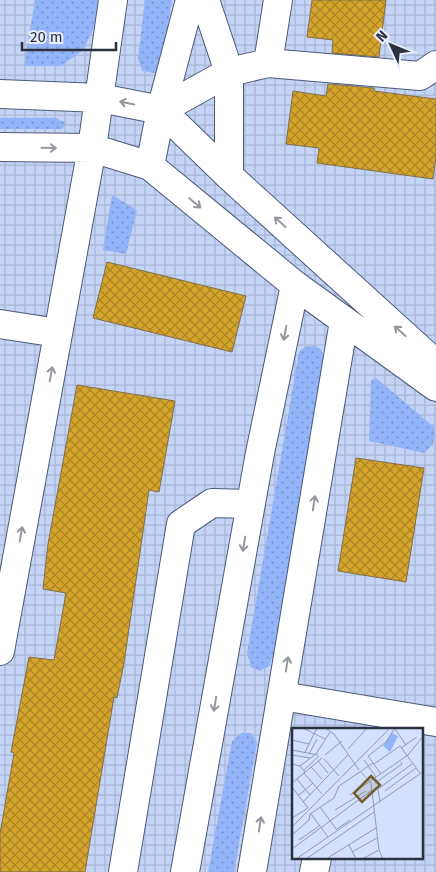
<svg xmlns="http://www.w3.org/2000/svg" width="436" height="872" font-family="'Fira Sans',sans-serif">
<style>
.industrial{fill:url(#industrial-grid);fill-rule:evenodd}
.grass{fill:url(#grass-dots)}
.building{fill:url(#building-cross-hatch);stroke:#806f4d}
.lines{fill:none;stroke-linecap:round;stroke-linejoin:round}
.minor-casing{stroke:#4c5a79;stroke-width:30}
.minor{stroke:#fff;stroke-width:28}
.oneway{stroke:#95989f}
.inset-road{fill:none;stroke:#909bb2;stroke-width:1}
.view{fill:#745f2e;fill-opacity:0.15;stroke:#745f2e;stroke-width:2.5}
.inset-edge{fill:none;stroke:#2b313f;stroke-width:2.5}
</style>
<defs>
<pattern id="industrial-grid" width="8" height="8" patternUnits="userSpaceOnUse" patternTransform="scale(1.25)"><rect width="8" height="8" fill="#c4d4f6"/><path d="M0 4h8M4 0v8" fill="none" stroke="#a9b6d4"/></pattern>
<pattern id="grass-dots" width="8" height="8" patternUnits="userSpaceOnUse" patternTransform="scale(1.25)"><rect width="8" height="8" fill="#94b4f9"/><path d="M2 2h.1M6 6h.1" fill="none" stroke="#7993cb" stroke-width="1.8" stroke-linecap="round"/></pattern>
<pattern id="building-cross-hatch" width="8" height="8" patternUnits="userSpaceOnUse" patternTransform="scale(1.25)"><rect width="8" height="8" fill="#d4a42b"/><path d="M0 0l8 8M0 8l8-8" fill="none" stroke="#ac8626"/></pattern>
</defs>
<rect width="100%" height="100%" fill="#d3e1fe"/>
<path class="industrial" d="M0,0H436V872H0ZM294,730H422V858H294Z"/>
<path class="grass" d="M35,0H99L98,20L83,50L61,66H24Z
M145,0H172L162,64L154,73L142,71L138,58Z
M0,118H56L66,123L62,129H0Z
M112,195L137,210L126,254L103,250Z
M313,346L321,349L324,358L274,654L269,666L260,671L251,667L247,653L299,352L305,347Z
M376,378L434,427C436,440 434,445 424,453L369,441L371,380Z
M242,733H251L257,742L234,872H208L232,741Z"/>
<path class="building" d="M312,0H386L379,57L332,53L333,40L307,37Z
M328,84L374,88V91L436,99V156L433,179L317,163L319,148L286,144L293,91L326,96Z
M107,262L246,296L232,352L93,318Z
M77,385L175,401L159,492L149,490L124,663L117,698L114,697L85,872H0V834L14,753L11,752L29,657L54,660L66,593L43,589L48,544Z
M356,458L424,468L406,582L338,571Z"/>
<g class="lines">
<defs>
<path id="minor" d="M205,0L229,72V176
M268,63L278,0
M0,94L100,98L161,110L229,176L436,364
M161,110L229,72L268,63L420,76L436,65
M0,147L92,148L150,166L295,285L436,387
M150,166L161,110L190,0
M0,324L58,333
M0,651L92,148L113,0
M282,696L436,722
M123,872L181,524L212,503L251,504
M185,872L260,453L295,285
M252,872L344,321
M314,872L317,858"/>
</defs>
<use href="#minor" class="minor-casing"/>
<use href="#minor" class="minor"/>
</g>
<defs><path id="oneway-shaft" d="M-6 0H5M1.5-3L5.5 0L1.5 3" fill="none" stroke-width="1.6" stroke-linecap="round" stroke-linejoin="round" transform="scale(1.25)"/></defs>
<g class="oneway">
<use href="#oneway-shaft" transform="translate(127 103) rotate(-168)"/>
<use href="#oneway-shaft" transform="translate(49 148) rotate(1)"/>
<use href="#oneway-shaft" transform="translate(195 203) rotate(40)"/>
<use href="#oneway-shaft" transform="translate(280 222) rotate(-138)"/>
<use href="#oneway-shaft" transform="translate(400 331) rotate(-138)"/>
<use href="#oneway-shaft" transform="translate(285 333) rotate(101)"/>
<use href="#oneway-shaft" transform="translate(51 374) rotate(-80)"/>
<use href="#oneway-shaft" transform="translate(314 503) rotate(-81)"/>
<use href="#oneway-shaft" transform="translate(21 534) rotate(-80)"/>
<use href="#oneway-shaft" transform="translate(244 544) rotate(100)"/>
<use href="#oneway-shaft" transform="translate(287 664) rotate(-81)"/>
<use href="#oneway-shaft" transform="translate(215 704) rotate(100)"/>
<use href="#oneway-shaft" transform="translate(260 824) rotate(-81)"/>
</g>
<g transform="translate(292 728)">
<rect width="131" height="131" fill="#d3e1fe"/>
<path d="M100,5L106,8L98,24L91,18Z" fill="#94b4f9"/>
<path class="inset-road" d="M11,0L33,11M33,0L42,6L58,29M103,1L114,17M0,12L17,16M109,20L125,9M56,21L75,0M0,22L26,27M13,24L25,0M17,26L25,11M0,27L18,30M33,27L50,13M58,29L67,42M32,31L47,48M72,32L84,49M26,33L36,45M0,36L8,38L13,44M82,36L108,18L128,45M8,38L24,26L38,4M19,39L30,51M12,42L27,28M68,43L79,55L87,122L91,131M12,45L30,66M89,46L76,28L94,14L103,0M5,51L18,67M0,55L30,30M83,55L110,36L109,34M0,59L16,80M93,63L124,40M58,67L116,27L132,7M6,68L21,55M11,74L56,27M88,74L86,61L120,36M28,79L45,102M43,82L74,63M19,86L36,109M0,90L16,80M0,99L98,0M45,101L58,92M0,107L17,92L18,86L42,70L47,58L81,35M7,112L27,98M57,117L64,131M0,121L80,62M60,124L85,110M4,131L132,43M14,131L82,84M34,131L84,100M70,131L87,122"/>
<path class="view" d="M79,48L88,57L70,74L62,65Z"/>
<rect width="131" height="131" class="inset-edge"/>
</g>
<g transform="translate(391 45) rotate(314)" stroke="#e7eefd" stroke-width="4" paint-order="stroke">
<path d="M0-4L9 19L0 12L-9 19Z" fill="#2b313f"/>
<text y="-8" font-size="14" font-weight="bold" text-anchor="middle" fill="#2b313f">N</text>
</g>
<path d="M22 42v8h94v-8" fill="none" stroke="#2b313f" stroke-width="2.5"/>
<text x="30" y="42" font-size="15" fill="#2b313f" stroke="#e7eefd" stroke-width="4" paint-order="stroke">20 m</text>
</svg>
